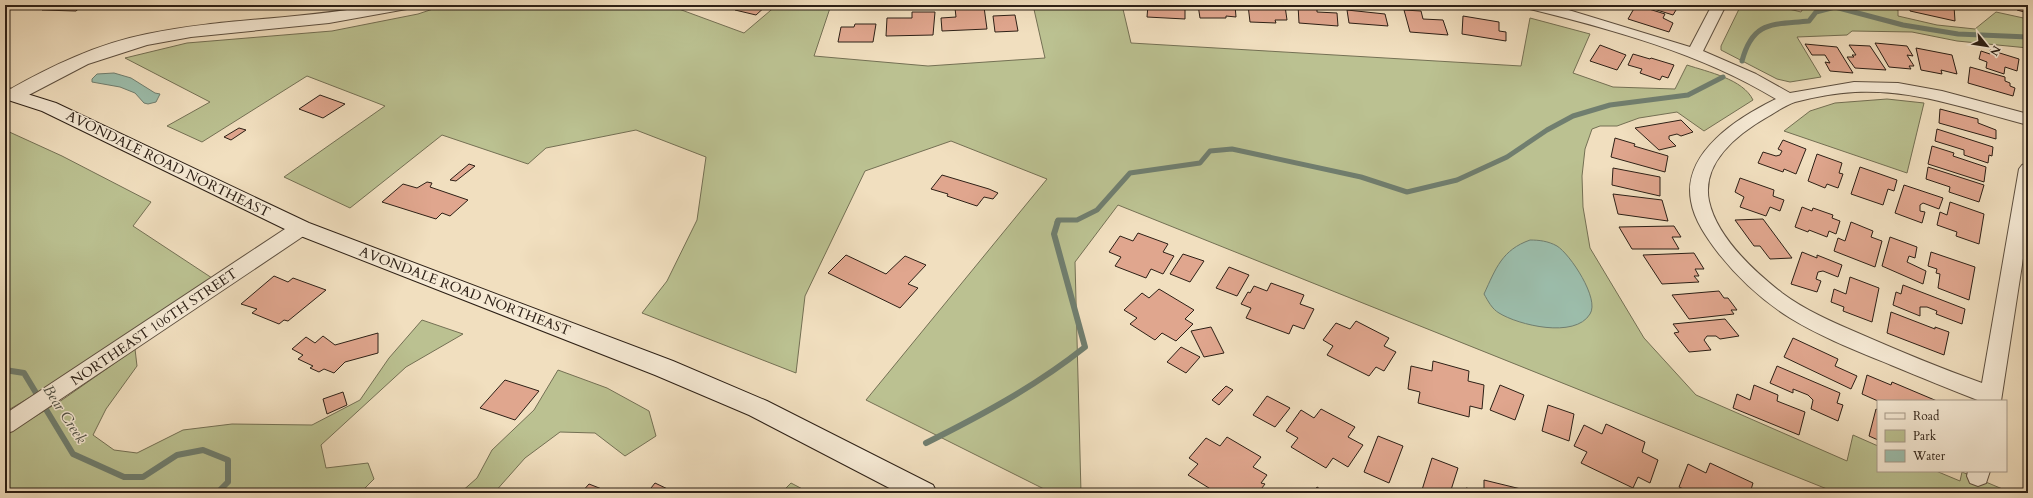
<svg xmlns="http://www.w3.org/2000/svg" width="2033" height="498" font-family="Cardo,serif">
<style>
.green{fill:#bbc191;stroke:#747054}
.water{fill:#9cbdab;stroke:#707e6f}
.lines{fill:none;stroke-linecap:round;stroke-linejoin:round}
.stream-far1{stroke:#707e6f;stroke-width:5}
.stream{stroke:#707e6f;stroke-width:6}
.building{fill:#e0a68e;stroke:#2d2016}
.minor-casing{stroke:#5e5040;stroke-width:2}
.tertiary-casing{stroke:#5e5040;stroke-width:2}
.secondary-casing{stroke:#2d2016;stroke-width:2}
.minor{fill:#f6ead5;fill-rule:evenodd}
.tertiary{fill:#f6ead5;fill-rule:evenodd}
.secondary{fill:#f6ead5;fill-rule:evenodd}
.labels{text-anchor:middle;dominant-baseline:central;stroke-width:3;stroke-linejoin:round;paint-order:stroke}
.street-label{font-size:14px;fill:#2d2016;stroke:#f6ead5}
.water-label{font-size:15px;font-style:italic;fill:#4e4f43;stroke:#f6ead5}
</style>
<rect width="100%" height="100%" fill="#f1dfbf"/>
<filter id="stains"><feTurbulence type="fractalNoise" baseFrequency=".005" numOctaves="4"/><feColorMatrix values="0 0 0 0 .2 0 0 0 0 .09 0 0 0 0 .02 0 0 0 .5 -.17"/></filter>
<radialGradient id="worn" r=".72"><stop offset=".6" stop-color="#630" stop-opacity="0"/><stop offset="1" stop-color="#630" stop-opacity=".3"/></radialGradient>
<path class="green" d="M445,5H668L744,33L777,5H831L814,56L928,66L1045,58L1033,5H1122L1131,43L1521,66L1530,18L1590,34L1573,73L1613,87L1675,89L1687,65C1708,72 1743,79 1753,100L1704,131L1677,112L1639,118L1617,126H1600L1592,129L1585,149L1582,176L1583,207L1590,248L1644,338L1696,395L1847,461L1853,435L1878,446V471H1936L1960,481L1962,472L2012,493H1837L1118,205L1075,262L1081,493H1052L866,400L1047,179L951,141L865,171L805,296L796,373L642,313L667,281L697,220L706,157L636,130L546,148L528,164L442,135L350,208L284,177L385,106L307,76L202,142L167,126L210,102L125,58L187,43L332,31L418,14Z
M1741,5H1773L1801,12L1805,5H1877L1898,10V16L1937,25L1975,29L1996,12L2028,19V48L1957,41L1912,32L1852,31L1847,35L1797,37L1821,77L1790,82L1777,79L1721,50V46Z
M1887,99L1924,103L1907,173L1784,131L1810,111L1835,103Z
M5,130L62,156L151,202L133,226L212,278L85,365L5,412Z
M422,320L463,334L406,367L321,445L326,468L368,463L374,479L360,493H5V435L62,400L135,349L137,366L106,409L93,435L114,450L137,453L183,430L232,424L312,425L360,400L389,358Z
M558,370L607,388L649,411L656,436L625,456L595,433L560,432L525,458L494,493H460L477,478L492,450L534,410Z
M791,483L810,493H781Z"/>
<path class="water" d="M114,73L131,78L155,93L160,94L156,102L148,104L144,103L135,93L120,87L92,82V79L97,74Z
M1530,240C1539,240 1548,241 1557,246C1570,254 1600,299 1590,314C1575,339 1518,325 1499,313C1492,309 1488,301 1484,294C1496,268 1502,250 1530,240Z"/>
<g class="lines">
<path class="stream-far1" d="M1742,61C1753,20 1773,25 1809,21L1816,12L1835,7L1903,25L1958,34L2028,37
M1057,222L1058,220H1077L1097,210L1130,173L1200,163L1210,151L1232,149L1361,177L1407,192L1457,180L1507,157L1547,130L1573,116L1610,105L1688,95L1723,77"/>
<path class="stream" d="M5,370L24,373L73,454L124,477H143L177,455L203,450L228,460V482L217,493
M926,443C982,415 1036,386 1085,347L1054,234L1058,221"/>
</g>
<path class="building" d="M5,5H28L24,8H5Z
M48,5H83L76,11L42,10Z
M97,5H129L126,8L100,7L102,5Z
M736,5H767L756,15L735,10L740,6Z
M1148,5H1185V19L1147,17Z
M1198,5H1235L1236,17L1226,16V18H1200Z
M1248,5L1285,6L1287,20H1275L1276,23L1250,22Z
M1298,5L1317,6V12L1337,13L1338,26L1299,23Z
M1636,5L1665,14L1663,18L1673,23L1669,32L1628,19Z
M1641,5H1679L1673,15Z
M1910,5L1954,6L1955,21L1910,11Z
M2016,5H2028V13L2017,10Z
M984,7L987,29L942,31L941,18L956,17L955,8Z
M1347,10L1385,14L1388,26L1349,23Z
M1404,10L1421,11L1423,19L1443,20L1448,35L1410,32Z
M912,12H935L933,35L886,36L887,18H912Z
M1015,15L1018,31L995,32L993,16Z
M1463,16L1499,22V31L1506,32V41L1462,34Z
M855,24H876L873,42H838L841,27H854Z
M1875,43L1907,46L1913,56L1907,55L1914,66H1909L1911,69L1889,67Z
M1805,44L1837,47L1853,73L1830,71L1825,62L1830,63L1825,55H1812Z
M1600,45L1626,55L1617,70L1590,61Z
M1849,45L1870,46L1886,70L1855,68L1847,57H1854L1852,55H1856Z
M1916,48L1952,55L1957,74L1941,70L1942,74L1921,70Z
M1990,50L2019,59L2017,71L2005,67L2004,74L1986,68L1987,62L1979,59L1981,51L1990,54Z
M1633,54L1650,59L1651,58L1674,65L1668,78L1662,76L1660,80L1640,73L1642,69L1628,65Z
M1970,67L2005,77V81L2010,83V86L2015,88L2013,96L1968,83Z
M320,95L345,104L323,118L299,109Z
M1940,109L1978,119V123L1996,130V139L1939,123Z
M1681,120L1693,132L1681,136L1677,134L1669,136V139L1676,146L1659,150L1635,128Z
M239,128L246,130L231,140L224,137Z
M1937,129L1993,147L1992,156L1989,155L1988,163L1964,155V150L1935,141Z
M1615,138L1635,144L1634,146L1668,156L1665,172L1611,157Z
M1783,140L1806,149L1796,174L1784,169L1783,172L1758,163L1763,152L1776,156L1780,155L1782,151L1778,149Z
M1932,146L1954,153L1953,156L1986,167L1984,182L1928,164Z
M1817,154L1842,163L1839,173L1843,174L1838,188L1827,184L1825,188L1808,181Z
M469,164L475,166L456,181L450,180Z
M1860,167L1897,180L1894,191L1888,189L1883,205L1851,194Z
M1928,167L1984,185L1979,202L1949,192L1950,187L1926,179Z
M1613,168L1660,177V196L1612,185Z
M942,175L989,189L998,193L993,199L984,197L977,206L947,196L948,194L931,189Z
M1740,178L1774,190L1773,196L1784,200L1780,211L1770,207L1766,216L1740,207L1744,197L1735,192Z
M427,182L432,183L430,187L468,200L450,216L442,213L436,219L382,202L403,184L417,188Z
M1904,185L1943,198L1939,209L1923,203L1920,205V211L1925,212L1922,223L1895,213Z
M1613,194L1662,200L1668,221L1618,214Z
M1950,202L1984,214L1979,244L1956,236L1957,232L1937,225L1940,212L1947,215Z
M1802,207L1812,211L1813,208L1833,215L1832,218L1840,221L1836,234L1829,231L1827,237L1809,230L1808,232L1795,227Z
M1763,219L1792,258L1770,259L1760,246H1754L1735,220Z
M1851,222L1873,231L1871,237L1882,241L1875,267L1834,251L1838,238L1845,241Z
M1674,226L1681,237H1672L1679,249H1632L1619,227Z
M1138,233L1168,244L1163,252L1174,256L1163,274L1151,269L1146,278L1115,266L1121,257L1109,252L1120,236L1133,241Z
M1890,237L1917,247L1915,258L1909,256L1907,262L1926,271L1923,284L1882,266Z
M1802,252L1817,258V255L1842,265L1838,277L1823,271L1818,272L1816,279L1821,281L1817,292L1791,284Z
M1931,252L1975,267L1969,300L1938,288L1940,274L1936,273L1937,269L1928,266Z
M1694,253L1704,269H1695L1699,276H1694L1699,282L1662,284L1643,255Z
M1183,254L1204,261L1190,282L1170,274Z
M846,255L886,274L905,256L926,265L908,284L918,288L900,308L828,273Z
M1229,267L1249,275L1237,296L1216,288Z
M274,276L288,282L293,278L326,290L288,321L284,320L279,324L252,313L257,309L241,304Z
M1850,277L1879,288L1872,322L1843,311L1844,307L1831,302L1834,289L1846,294Z
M1271,283L1304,295L1300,304L1314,309L1304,329L1293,325L1289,334L1246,318L1251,308L1241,304L1248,292L1250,293L1254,286L1267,291Z
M1903,285L1965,309L1962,324L1936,314L1937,311L1927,307H1920V316L1893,305L1896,292L1901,294Z
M1159,289L1194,310L1185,319L1193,324L1176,341L1162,333L1155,340L1130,324L1137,318L1124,310L1142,293L1149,298Z
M1719,291L1724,298H1728L1737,310H1731L1734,314L1689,319L1672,295Z
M1891,312L1935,329V327L1949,332L1944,355L1887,333Z
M1725,319L1739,336L1720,339L1716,336H1707L1704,340L1711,350L1689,352L1674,333L1679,332L1673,324Z
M1356,321L1389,338L1384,346L1396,352L1384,371L1376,367L1369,376L1327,355L1333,346L1323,340L1336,323L1350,329Z
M1211,327L1224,353L1204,357L1191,331Z
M378,333V353L345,362L334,373L324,369L319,372L310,368L313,366L298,359L303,355L292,349L306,337L315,343L323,336L335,345Z
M1793,338L1838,359L1835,366L1857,376L1851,389L1784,357Z
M1181,347L1200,357L1186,373L1167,362Z
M1433,361L1469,371L1468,381L1484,385L1482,409L1470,406L1469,417L1418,403L1420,392L1408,389L1411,366L1432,371Z
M1777,366L1840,393L1837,403L1843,405L1838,421L1811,409L1813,400L1808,395L1793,389V393L1770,383Z
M1867,375L1891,385L1892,382L1937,401H1878L1862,394Z
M505,380L539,391L515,420L480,408Z
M1500,385L1524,395L1515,420L1490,410Z
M1754,385L1778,395L1777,401L1805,412L1799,435L1733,408L1737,394L1750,400Z
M1226,386L1233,390L1219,405L1212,400Z
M343,392L347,405L327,414L323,399Z
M1267,396L1290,408L1275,427L1253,415Z
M1548,405L1574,414L1569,441L1542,431Z
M1321,409L1355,427L1348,437L1363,445L1348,467L1333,458L1326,468L1291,447L1298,438L1286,431L1301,410L1314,418Z
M1876,409L1878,410V440L1869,436Z
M1606,424L1645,442L1642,452L1658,460L1650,483L1638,477L1633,488L1581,463L1587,452L1574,446L1584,425L1602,434Z
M1378,436L1403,446L1389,483L1364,472Z
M1227,437L1261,457L1253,467L1267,475L1261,483L1265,484L1258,493L1240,491L1239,493H1217L1188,475L1198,464L1189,458L1206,438L1220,446Z
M1432,458L1458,468L1450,493H1421Z
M1710,463L1753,483L1750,493H1692L1679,487L1688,464L1706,473Z
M1484,480L1525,490V493H1466V488L1484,492Z
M655,483L676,493H647Z
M589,484L612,493H581Z
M1317,487L1326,493H1313Z"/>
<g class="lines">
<defs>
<path id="minor" d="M1524,5H1551L1562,8L1690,47L1712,5H1726L1703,51L1756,74L1790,93L1854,82L1898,83L1942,91L2028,114V125C1970,110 1916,89 1855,92C1836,93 1814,97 1795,102C1786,105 1777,111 1769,116C1739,133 1701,162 1709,201C1717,238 1754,271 1782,293C1805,310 1832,322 1858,333C1899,351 1940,368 1982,383L2019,169L2022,165L2028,163V226L2001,401C1995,401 1985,403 1980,401C1952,390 1920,377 1891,365C1857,351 1821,337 1790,318C1763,301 1739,279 1719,254C1707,238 1694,220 1691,201C1682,152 1739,117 1776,99C1700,53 1611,29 1526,8Z
M301,222L308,223L310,228L308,233L13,431L5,434V414L294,223Z
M1968,471H1990L1986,483L1978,486L1970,483L1967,476Z"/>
<path id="tertiary" d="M376,5H410L407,9L401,10L329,23L191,37L147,45L88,64L21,99L14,101L7,99L5,96L7,91C51,66 97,44 147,34C223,18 300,20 376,5Z"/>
<path id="secondary" d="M5,87L56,103L309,223L673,361L767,401L933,485L937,493H899L749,415L655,375L293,233L42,111L5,99Z"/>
</defs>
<use href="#minor" class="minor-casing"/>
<use href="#tertiary" class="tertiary-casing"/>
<use href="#secondary" class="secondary-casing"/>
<use href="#minor" class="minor"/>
<use href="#tertiary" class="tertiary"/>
<use href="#secondary" class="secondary"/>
</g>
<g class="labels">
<g class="street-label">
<text transform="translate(168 164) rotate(26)">AVONDALE ROAD NORTHEAST</text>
<text transform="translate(465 291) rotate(21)">AVONDALE ROAD NORTHEAST</text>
<text transform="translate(154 327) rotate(-34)">NORTHEAST 106TH STREET</text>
</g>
<g class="water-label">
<text transform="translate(65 414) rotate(57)">Bear Creek</text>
</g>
</g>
<rect width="2033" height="498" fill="none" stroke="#f1dfbf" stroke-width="20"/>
<rect x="6" y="6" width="2021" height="486" fill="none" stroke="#2d2016" stroke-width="2"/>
<rect x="10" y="10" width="2013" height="478" fill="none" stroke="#2d2016"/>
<rect x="1877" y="400" width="130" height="72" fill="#f6ead5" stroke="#a69989"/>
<rect x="1885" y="413" width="20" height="6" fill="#f6ead5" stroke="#a69989"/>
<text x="1913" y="420" font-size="12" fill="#2d2016">Road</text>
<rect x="1885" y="430" width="20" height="12" fill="#bbc191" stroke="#a69989"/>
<text x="1913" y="440" font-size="12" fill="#2d2016">Park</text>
<rect x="1885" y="450" width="20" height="12" fill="#9cbdab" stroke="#a69989"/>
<text x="1913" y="460" font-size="12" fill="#2d2016">Water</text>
<g transform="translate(1987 46) rotate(120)" stroke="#f6ead5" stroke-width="3" paint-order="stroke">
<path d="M0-3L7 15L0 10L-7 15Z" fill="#2d2016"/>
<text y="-6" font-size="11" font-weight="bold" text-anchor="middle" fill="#2d2016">N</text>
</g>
<rect width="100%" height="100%" filter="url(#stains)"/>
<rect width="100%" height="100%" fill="url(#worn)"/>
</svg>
